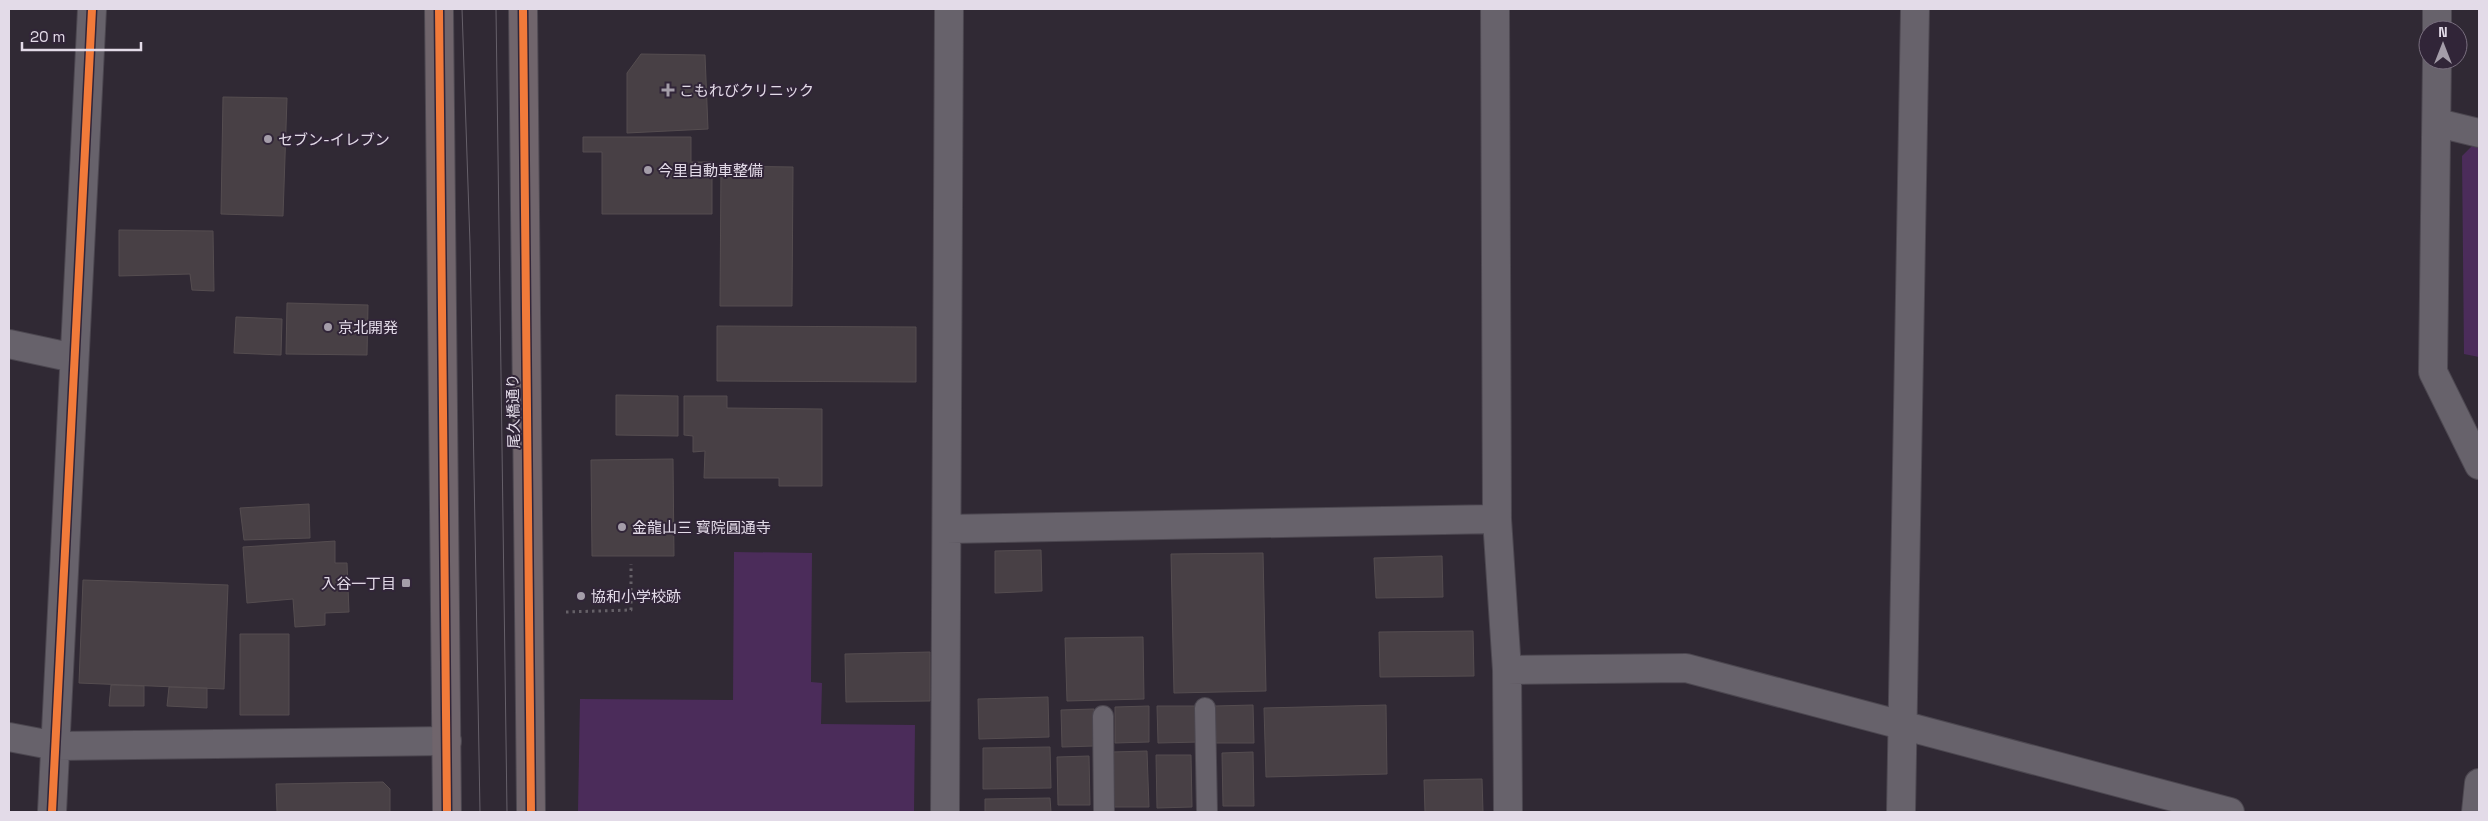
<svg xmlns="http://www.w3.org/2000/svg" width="2488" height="821" font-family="'Space Grotesk','Noto Sans JP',sans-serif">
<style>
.green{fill:#4b2c5a}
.building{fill:#484045;stroke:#554d50}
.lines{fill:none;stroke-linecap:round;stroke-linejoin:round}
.lane-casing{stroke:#4c4750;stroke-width:22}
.street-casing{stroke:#4c4750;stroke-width:30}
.primary-casing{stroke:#4c4750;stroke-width:30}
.path{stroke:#656067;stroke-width:3;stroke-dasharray:2.5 4;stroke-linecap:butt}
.lane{stroke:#67626b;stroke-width:20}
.street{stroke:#67626b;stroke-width:28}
.primary{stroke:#70656c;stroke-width:28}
.tram{stroke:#66606a;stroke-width:1}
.cycleway-casing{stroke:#312538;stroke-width:11}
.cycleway{stroke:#f17a3a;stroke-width:8}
.poi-dot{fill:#a49da9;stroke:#312538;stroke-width:2}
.labels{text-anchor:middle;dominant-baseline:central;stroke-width:4;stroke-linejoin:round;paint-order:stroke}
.poi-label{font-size:15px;fill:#e3dbe8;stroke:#312538;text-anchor:start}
.street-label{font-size:15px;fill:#e3dbe8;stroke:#312538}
</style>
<rect width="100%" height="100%" fill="#302934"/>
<path class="green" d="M2473,145L2479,146V357L2464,354L2462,156Z
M734,552L812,553L811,682L822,683L821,724L915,725L914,812H578L580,699L733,700Z"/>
<path class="building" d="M641,54L705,55L708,129L627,133V73Z
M223,97L287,98L283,216L221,214Z
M583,137H691V162H712V214H602V152H583Z
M721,166L793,167L792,306H720Z
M119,230L213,231L214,291L192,290L190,274L119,276Z
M287,303L368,305L367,355L286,354Z
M236,317L282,319L281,355L234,353Z
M717,326L916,327V382L717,381Z
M616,395L678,396V436L616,435Z
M684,396H727V408L822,409V486H779V478H704L705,451L693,452V436L684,435Z
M673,459L674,556H592L591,460Z
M309,504L310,538L244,540L240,508Z
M335,541V563H347L349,612L325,613V625L295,627L293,599L247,603L243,547Z
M1041,550L1042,591L995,593V551Z
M1263,553L1266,691L1174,693L1171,554Z
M1442,556L1443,597L1376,598L1374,558Z
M83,580L228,585L224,689L79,683Z
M1473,631L1474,676L1380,677L1379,632Z
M240,634H289V715H240Z
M1143,637L1144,699L1067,701L1065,638Z
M930,652V701L846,702L845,654Z
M111,685L144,686V706H109Z
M169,687L207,688V708L167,706Z
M1048,697L1049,737L979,739L978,699Z
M1253,705L1254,743H1216L1215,706Z
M1386,705L1387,774L1266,777L1264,708Z
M1149,706V742L1115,743V707Z
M1157,706H1198L1199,742L1158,743Z
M1094,709V746L1062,747L1061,710Z
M1050,747L1051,788L983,789V748Z
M1147,751L1149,807H1113L1112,752Z
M1253,752L1254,806H1223L1222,753Z
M1156,755H1191L1192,807L1157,808Z
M1089,756L1090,805H1058L1057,757Z
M1482,779L1483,812H1425L1424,780Z
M383,782L390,789V812H277L276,784Z
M1050,798L1051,812H985V799Z"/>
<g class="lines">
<defs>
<path id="lane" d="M1205,708L1207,812
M1103,716L1104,812"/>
<path id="street" d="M1495,9L1497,519L1507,670L1508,812
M2437,9V30
M2437,60L2433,372L2479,465
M2438,123L2479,133
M9,344L74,358
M947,529L1497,519
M1507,670L1686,668L2230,812
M9,737L56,746L447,741
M52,812L92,9
M945,812L949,9
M1901,812L1915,9
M2476,812L2479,783"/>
<path id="primary" d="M439,9L447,812
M523,9L531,812"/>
</defs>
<use href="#lane" class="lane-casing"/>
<use href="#street" class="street-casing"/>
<use href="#primary" class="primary-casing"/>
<path class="path" d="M566,612L631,610V564"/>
<use href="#lane" class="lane"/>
<use href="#street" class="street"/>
<use href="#primary" class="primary"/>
<path class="tram" d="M462,9L470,244L480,812
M496,9L507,812"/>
<defs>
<path id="cycleway" d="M439,9L447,812
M523,9L531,812
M52,812L92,9"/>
</defs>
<use href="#cycleway" class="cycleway-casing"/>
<use href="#cycleway" class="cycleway"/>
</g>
<g class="poi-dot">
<path d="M665.5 82.5h5v5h5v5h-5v5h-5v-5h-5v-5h5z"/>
<circle cx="268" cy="139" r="5"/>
<circle cx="648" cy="170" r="5"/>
<circle cx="328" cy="327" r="5"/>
<circle cx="622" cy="527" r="5"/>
<rect x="401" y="578" width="10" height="10" rx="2.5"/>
<circle cx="581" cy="596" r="5"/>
</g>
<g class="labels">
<g class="poi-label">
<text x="679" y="90">こもれびクリニック</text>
<text x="278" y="139">セブン-イレブン</text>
<text x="658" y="170">今里自動車整備</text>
<text x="338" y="327">京北開発</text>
<text x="632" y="527">金龍山三 寳院圓通寺</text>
<text x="396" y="583" text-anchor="end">入谷一丁目</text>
<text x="591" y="596">協和小学校跡</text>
</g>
<g class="street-label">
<text transform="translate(513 411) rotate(-91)">尾久橋通り</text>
</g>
</g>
<rect width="2488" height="821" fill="none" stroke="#e3dbe8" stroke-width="20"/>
<g transform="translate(2443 45)"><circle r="24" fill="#312538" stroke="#786e7e"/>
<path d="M0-4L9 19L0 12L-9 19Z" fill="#a49da9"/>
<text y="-8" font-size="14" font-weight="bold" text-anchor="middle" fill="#e3dbe8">N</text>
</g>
<path d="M22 42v8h119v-8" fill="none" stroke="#e3dbe8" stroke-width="2.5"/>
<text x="30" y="42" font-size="15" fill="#e3dbe8" stroke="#312538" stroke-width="4" paint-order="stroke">20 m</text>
</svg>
